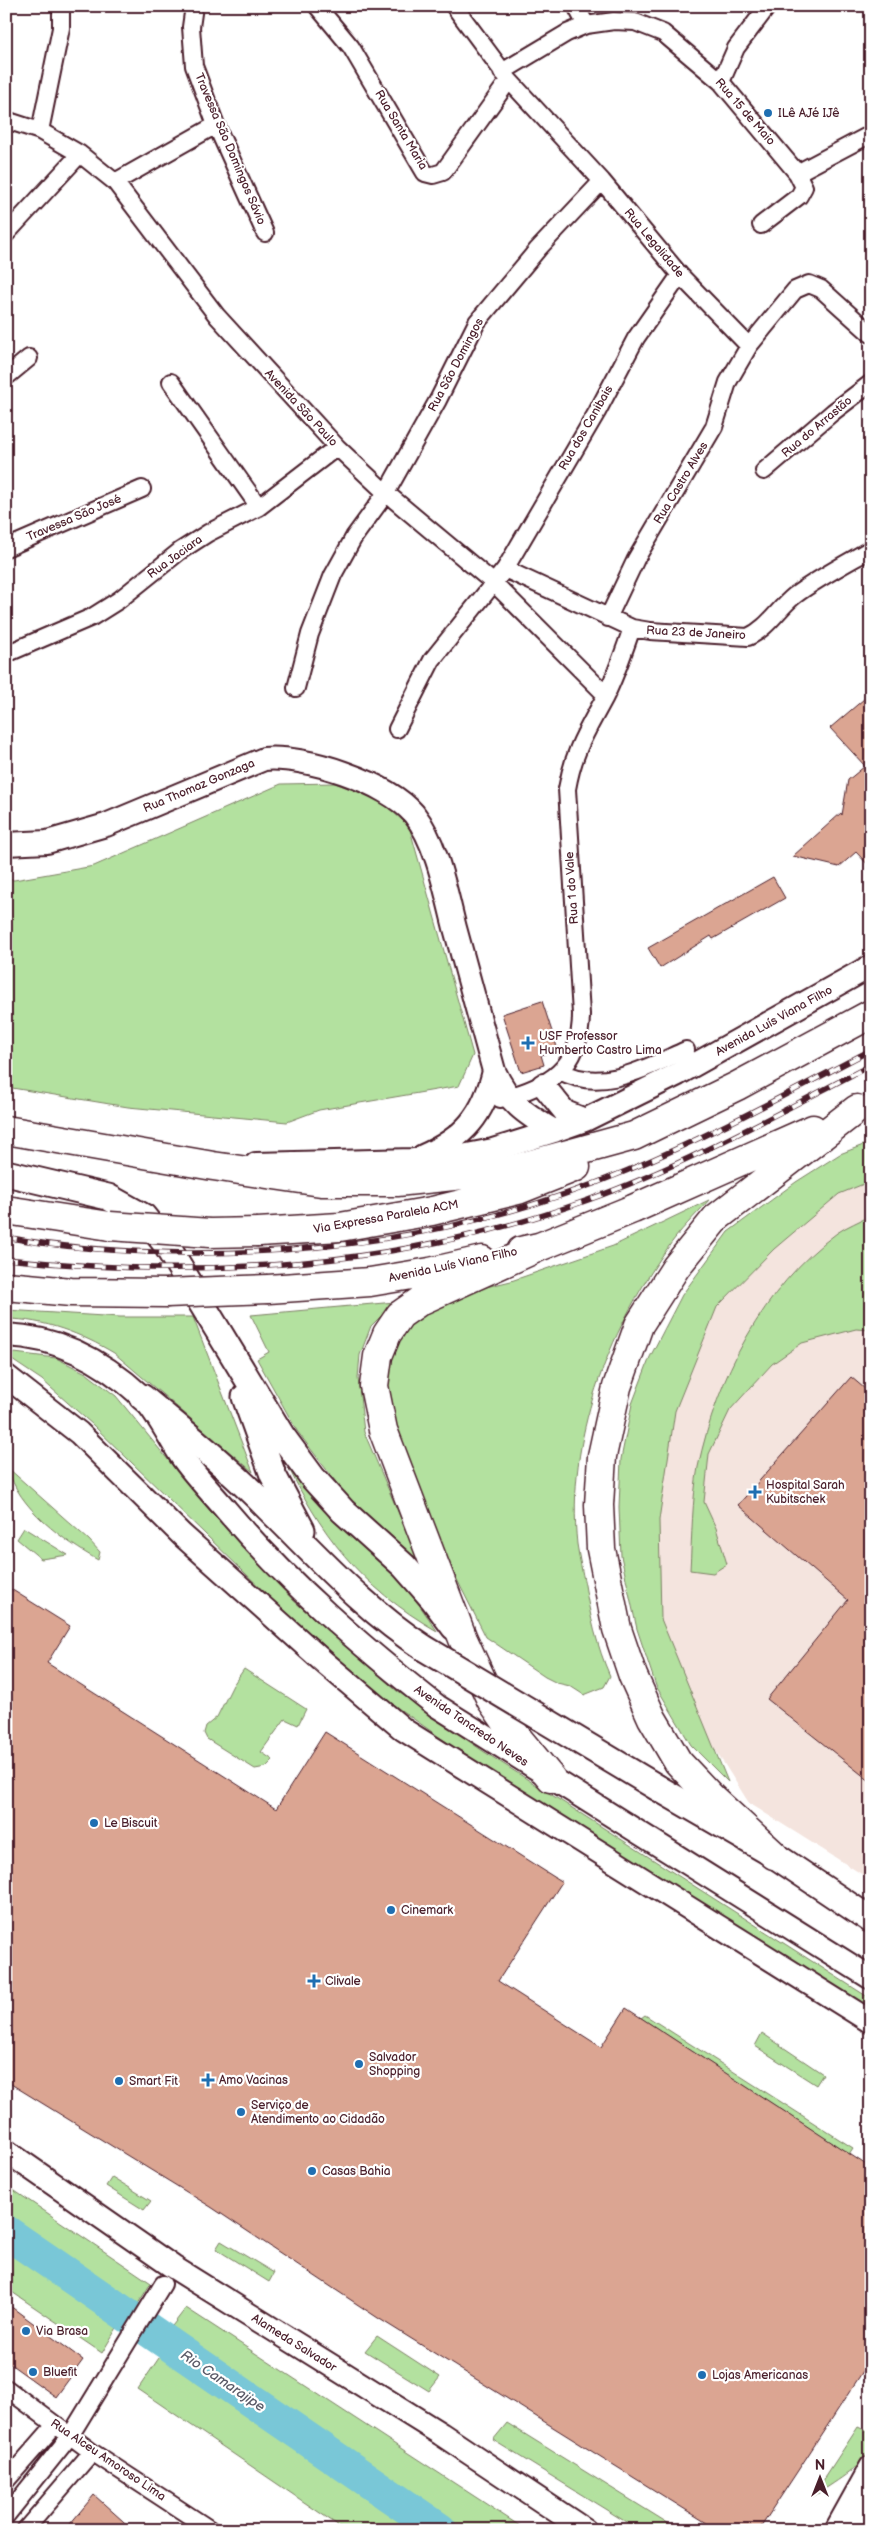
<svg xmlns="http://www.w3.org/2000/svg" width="877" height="2536" font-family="'Balsamiq Sans',sans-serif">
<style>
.built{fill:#f4e4de}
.green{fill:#b3e19f;stroke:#7e8065}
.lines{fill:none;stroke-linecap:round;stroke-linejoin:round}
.river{stroke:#79c7d7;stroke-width:34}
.building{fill:#dba592;stroke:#4a1f2b}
.street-casing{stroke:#4a1f2b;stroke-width:20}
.secondary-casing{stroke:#4a1f2b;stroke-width:26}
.primary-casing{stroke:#4a1f2b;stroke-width:29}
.highway-casing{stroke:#4a1f2b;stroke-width:31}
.street{stroke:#fff;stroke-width:16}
.secondary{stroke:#fff;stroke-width:22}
.primary{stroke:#fff;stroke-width:25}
.highway{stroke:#fff;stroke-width:28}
.rail-casing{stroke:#4a1f2b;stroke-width:5.5}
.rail{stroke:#fff;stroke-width:4;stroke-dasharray:11;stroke-linecap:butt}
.primary-bridge-casing{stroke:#4a1f2b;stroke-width:29;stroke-linecap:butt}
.highway-bridge-casing{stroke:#4a1f2b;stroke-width:31;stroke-linecap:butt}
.primary-bridge{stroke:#fff;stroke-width:25}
.highway-bridge{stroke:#fff;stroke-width:28}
.poi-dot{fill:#1f6fb2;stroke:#fff;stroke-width:2}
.labels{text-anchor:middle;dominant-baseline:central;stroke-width:4.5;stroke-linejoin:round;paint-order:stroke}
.street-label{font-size:12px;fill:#4a1f2b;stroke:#fff}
.poi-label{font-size:12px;fill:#4a1f2b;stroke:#fff;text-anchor:start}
.water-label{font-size:14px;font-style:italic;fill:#5a5a67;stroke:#fff}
</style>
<rect width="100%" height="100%" fill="#fff"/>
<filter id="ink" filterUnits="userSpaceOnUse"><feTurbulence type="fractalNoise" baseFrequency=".02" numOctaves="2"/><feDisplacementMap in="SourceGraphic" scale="10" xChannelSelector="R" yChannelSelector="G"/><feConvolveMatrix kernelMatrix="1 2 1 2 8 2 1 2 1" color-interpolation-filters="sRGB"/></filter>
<g filter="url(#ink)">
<path class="built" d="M871,1146V1880L749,1803L658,1659L644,1427L701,1291Z"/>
<path class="green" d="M335,783L379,800L409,826L473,1055L459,1086L319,1110L287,1122L128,1107L6,1087V879L14,880L94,866L281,784Z
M871,1142V1181L839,1194L774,1249L717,1307L675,1411L659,1520L661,1619L728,1782L691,1745L656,1686L637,1629L621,1556L619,1507L621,1459L632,1404L650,1357L682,1295L728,1232L796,1182L840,1154Z
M709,1200C695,1216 679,1231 667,1249C608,1332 566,1440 577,1544C579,1557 582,1571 585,1585C590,1615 597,1647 610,1676L604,1687L584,1695L570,1686L557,1683L545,1677L486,1637L437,1540L395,1439L384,1376L396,1336L422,1309L465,1292L511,1281L613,1246Z
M871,1215V1330L856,1329L802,1343L772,1364L730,1410L709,1454L704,1502L716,1528L727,1564L713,1573L690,1570C692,1536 692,1501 698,1467C717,1378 762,1288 837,1233C847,1226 860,1221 871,1215Z
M395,1302L371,1326L360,1355L358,1378L364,1432L419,1561L352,1503L297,1431L257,1359L269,1352L251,1315Z
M6,1310L120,1317H193L253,1472L114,1353C82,1334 44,1319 6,1319Z
M6,1352L56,1358L86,1373L116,1396L205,1505L293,1600L397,1691L483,1751L871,1999V2008L475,1762L388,1701L281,1608L93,1425L42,1380L6,1356Z
M282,1454C335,1511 395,1565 437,1631C360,1587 319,1533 282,1454Z
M8,1468L89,1540L100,1552L98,1560C65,1542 17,1507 8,1468Z
M24,1528L68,1555L41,1559L17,1539Z
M244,1669L306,1709L298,1725L285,1719L261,1752L273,1760L266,1767L255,1769L207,1739L204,1733L206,1726L217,1717L233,1685Z
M645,2015L853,2148L849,2154L641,2018Z
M762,2033L823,2074L816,2085L755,2046Z
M112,2177L151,2201L144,2210L106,2186Z
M6,2185L151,2283L136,2307L6,2217Z
M221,2241L274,2273L269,2282L216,2249Z
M6,2248L118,2326L102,2353L6,2288Z
M186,2308L526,2530H462L169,2330Z
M377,2336L440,2377L429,2391L365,2351Z
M163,2352L416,2530H345L138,2389Z
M507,2423L679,2530H639L493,2440Z
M858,2427L869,2432C870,2439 870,2449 867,2456C860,2467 825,2489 812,2497Z"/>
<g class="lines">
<path class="river" d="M6,2232L440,2530"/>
</g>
<path class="building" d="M871,693V868L856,852L839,867L793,856L841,813L842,815L848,780L865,766L830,728Z
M773,877L785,898L713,939L711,936L660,968L648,948Z
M542,1001L558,1050L541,1055L544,1065L521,1072L502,1014Z
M851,1377L871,1394V1782L767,1699L848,1600L738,1505Z
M6,1586L70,1626L47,1663L276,1809L325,1732L562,1882L498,1981L601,2047L626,2008L871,2168V2359L759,2530H718L378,2318L211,2207L6,2081Z
M6,2303L83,2360L56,2397L6,2361Z
M94,2495L133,2530H65Z"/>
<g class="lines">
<defs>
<path id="street" d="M194,6L191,27L194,66L216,125L265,233
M317,6L351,47L425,173L433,175L443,172L509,80
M454,6L509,80L602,181L680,275L749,346L795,290L809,284L821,289L871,334
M576,6L586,25
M502,72L567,33L586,25L614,21L635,22L663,33L721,82L797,173L804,187L799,196L761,225
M721,82L736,48L768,6
M6,120L40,131L80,154L115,182L217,316L337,447L386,493L495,584L606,695
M40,131L61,28V6
M797,173L871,134
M115,182L216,125
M6,234L80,154
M6,377L29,358
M171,382L259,507
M764,471L833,412L871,383
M6,548L142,489
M505,569L632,628L650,631L748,637C767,629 778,609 794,596C818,578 845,564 871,549
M608,618L636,559L714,427L728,382L749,346
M6,654L92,617L119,600L180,551L208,533L259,507L337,447
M296,688L310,634L333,575L354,537L386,493L438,400L477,322L538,249L602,181
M397,729L432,660L505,569L597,412L636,338L680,275
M560,1071C602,1094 647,1067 686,1050
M500,1099C548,1087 581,1069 581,1014L567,789C574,749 587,731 605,697C616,675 624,651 632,628
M6,2388L92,2452L211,2530
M6,2481L55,2425
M6,2516L70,2436L163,2284
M25,2530L92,2452"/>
<path id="secondary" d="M6,844L47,842L106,825L264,759C305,755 387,782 414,814C437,843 446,893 455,928C468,976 481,1023 494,1071C509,1103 524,1113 554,1131
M543,1085L565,1112L585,1120
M423,1156C464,1138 484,1115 494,1071
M256,1164L413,1160L457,1157L493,1150L554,1131L585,1120L678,1074L871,966
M6,1335C58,1337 103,1361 141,1396C156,1410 169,1438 181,1456C194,1475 212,1493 227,1511C289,1584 362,1647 437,1706L871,1978
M6,1376L79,1433L182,1535L325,1663L404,1730L871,2022
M6,2151L173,2267L441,2434L585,2530
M836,2530L871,2467
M856,2530L871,2505"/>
<path id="primary" d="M6,1173L108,1197L144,1217L165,1243L282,1436L313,1478L343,1511L404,1566L433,1599L454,1627
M142,1397C185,1433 229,1468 268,1508C318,1557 365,1610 424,1648
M245,1397L273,1475L302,1530
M658,1788L774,1855L871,1920"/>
<path id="highway" d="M6,1130L213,1166L321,1182H397L510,1170L634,1136L737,1086L871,1014
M6,1210L110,1226
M258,1232L340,1227L432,1211L518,1190L576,1167
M539,1247L420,1301L400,1315L387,1334L378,1356L374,1386L383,1430L463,1639L491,1700L516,1736L551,1778
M521,1251L539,1247L633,1209L813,1129
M6,1286L71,1292L166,1293
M268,1289L370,1282L430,1272L482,1260
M774,1855L712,1798L678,1762L652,1718L633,1676L617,1629L601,1549L599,1505L602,1456L617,1387L639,1325L676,1267L716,1218L857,1109"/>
</defs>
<use href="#street" class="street-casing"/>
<use href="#secondary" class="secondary-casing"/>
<use href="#primary" class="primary-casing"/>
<use href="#highway" class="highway-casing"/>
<use href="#street" class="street"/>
<use href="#secondary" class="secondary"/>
<use href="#primary" class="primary"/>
<use href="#highway" class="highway"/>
<defs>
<path id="rail" d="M6,1237C66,1249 127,1252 187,1253C339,1254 486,1229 626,1171C710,1136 790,1092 871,1050
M6,1259C202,1280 403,1267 588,1200C686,1165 778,1113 871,1065"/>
</defs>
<use href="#rail" class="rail-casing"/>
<use href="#rail" class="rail"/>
<defs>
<path id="primary-bridge" d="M424,1648L658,1788"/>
<path id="highway-bridge" d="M110,1226L210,1233L258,1232
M166,1293L268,1289"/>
</defs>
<use href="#primary-bridge" class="primary-bridge-casing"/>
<use href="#highway-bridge" class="highway-bridge-casing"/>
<use href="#primary-bridge" class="primary-bridge"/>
<use href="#highway-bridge" class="highway-bridge"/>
</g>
</g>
<g class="poi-dot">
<circle cx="768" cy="113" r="5"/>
<path d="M525.5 1035.5h5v5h5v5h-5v5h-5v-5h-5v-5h5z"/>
<path d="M752.5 1484.5h5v5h5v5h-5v5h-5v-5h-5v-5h5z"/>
<circle cx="94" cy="1823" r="5"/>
<circle cx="391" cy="1910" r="5"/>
<path d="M311.5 1973.5h5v5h5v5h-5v5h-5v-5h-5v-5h5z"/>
<circle cx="359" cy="2064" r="5"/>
<path d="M205.5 2072.5h5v5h5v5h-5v5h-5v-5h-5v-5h5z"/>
<circle cx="119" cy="2081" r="5"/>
<circle cx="241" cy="2112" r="5"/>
<circle cx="312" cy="2171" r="5"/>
<circle cx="26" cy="2331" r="5"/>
<circle cx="33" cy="2372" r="5"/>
<circle cx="702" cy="2375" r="5"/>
</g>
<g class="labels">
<g class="street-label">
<text transform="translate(745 112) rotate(49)">Rua 15 de Maio</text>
<text transform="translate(401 130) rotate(59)">Rua Santa Maria</text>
<text transform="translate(230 149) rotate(67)">Travessa São Domingos Sávio</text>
<text transform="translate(654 243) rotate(50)">Rua Legalidade</text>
<text transform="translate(456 365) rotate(-62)">Rua São Domingos</text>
<text transform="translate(301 408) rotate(47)">Avenida São Paulo</text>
<text transform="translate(817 427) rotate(-40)">Rua do Arrastão</text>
<text transform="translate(586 428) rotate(-60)">Rua dos Canibais</text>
<text transform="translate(681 483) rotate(-59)">Rua Castro Alves</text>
<text transform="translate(74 518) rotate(-23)">Travessa São José</text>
<text transform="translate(175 557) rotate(-36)">Rua Jaciara</text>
<text transform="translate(696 633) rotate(3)">Rua 23 de Janeiro</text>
<text transform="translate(199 786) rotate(-23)">Rua Thomaz Gonzaga</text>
<text transform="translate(572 888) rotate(-94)">Rua 1 do Vale</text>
<text transform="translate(774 1021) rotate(-29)">Avenida Luís Viana Filho</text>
<text transform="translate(386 1217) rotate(-10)">Via Expressa Paralela ACM</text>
<text transform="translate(453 1265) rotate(-12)">Avenida Luís Viana Filho</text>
<text transform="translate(471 1726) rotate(34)">Avenida Tancredo Neves</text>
<text transform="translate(294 2343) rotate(32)">Alameda Salvador</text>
<text transform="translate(108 2460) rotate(34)">Rua Alceu Amoroso Lima</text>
</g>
<g class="poi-label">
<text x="778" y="113">ILê AJé IJê</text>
<text x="539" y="1036">USF Professor<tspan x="539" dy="14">Humberto Castro Lima</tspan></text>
<text x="766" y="1485">Hospital Sarah<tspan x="766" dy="14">Kubitschek</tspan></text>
<text x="104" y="1823">Le Biscuit</text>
<text x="401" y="1910">Cinemark</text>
<text x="325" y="1981">Clivale</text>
<text x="369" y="2057">Salvador<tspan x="369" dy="14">Shopping</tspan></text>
<text x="219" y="2080">Amo Vacinas</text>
<text x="129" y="2081">Smart Fit</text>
<text x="251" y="2105">Serviço de<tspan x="251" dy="14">Atendimento ao Cidadão</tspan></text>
<text x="322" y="2171">Casas Bahia</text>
<text x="36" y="2331">Via Brasa</text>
<text x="43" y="2372">Bluefit</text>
<text x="712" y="2375">Lojas Americanas</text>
</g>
<g class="water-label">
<text transform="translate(223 2381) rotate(34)">Rio Camarajipe</text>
</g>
</g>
<rect width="877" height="2536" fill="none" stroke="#fff" stroke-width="25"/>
<rect x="12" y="12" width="852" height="2511" fill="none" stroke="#4a1f2b" stroke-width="2" filter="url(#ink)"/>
<g transform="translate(820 2478)" stroke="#ffffff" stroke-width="4" paint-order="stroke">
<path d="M0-4L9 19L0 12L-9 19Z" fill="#4a1f2b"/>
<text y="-8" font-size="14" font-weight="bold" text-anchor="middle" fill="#4a1f2b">N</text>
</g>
</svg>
